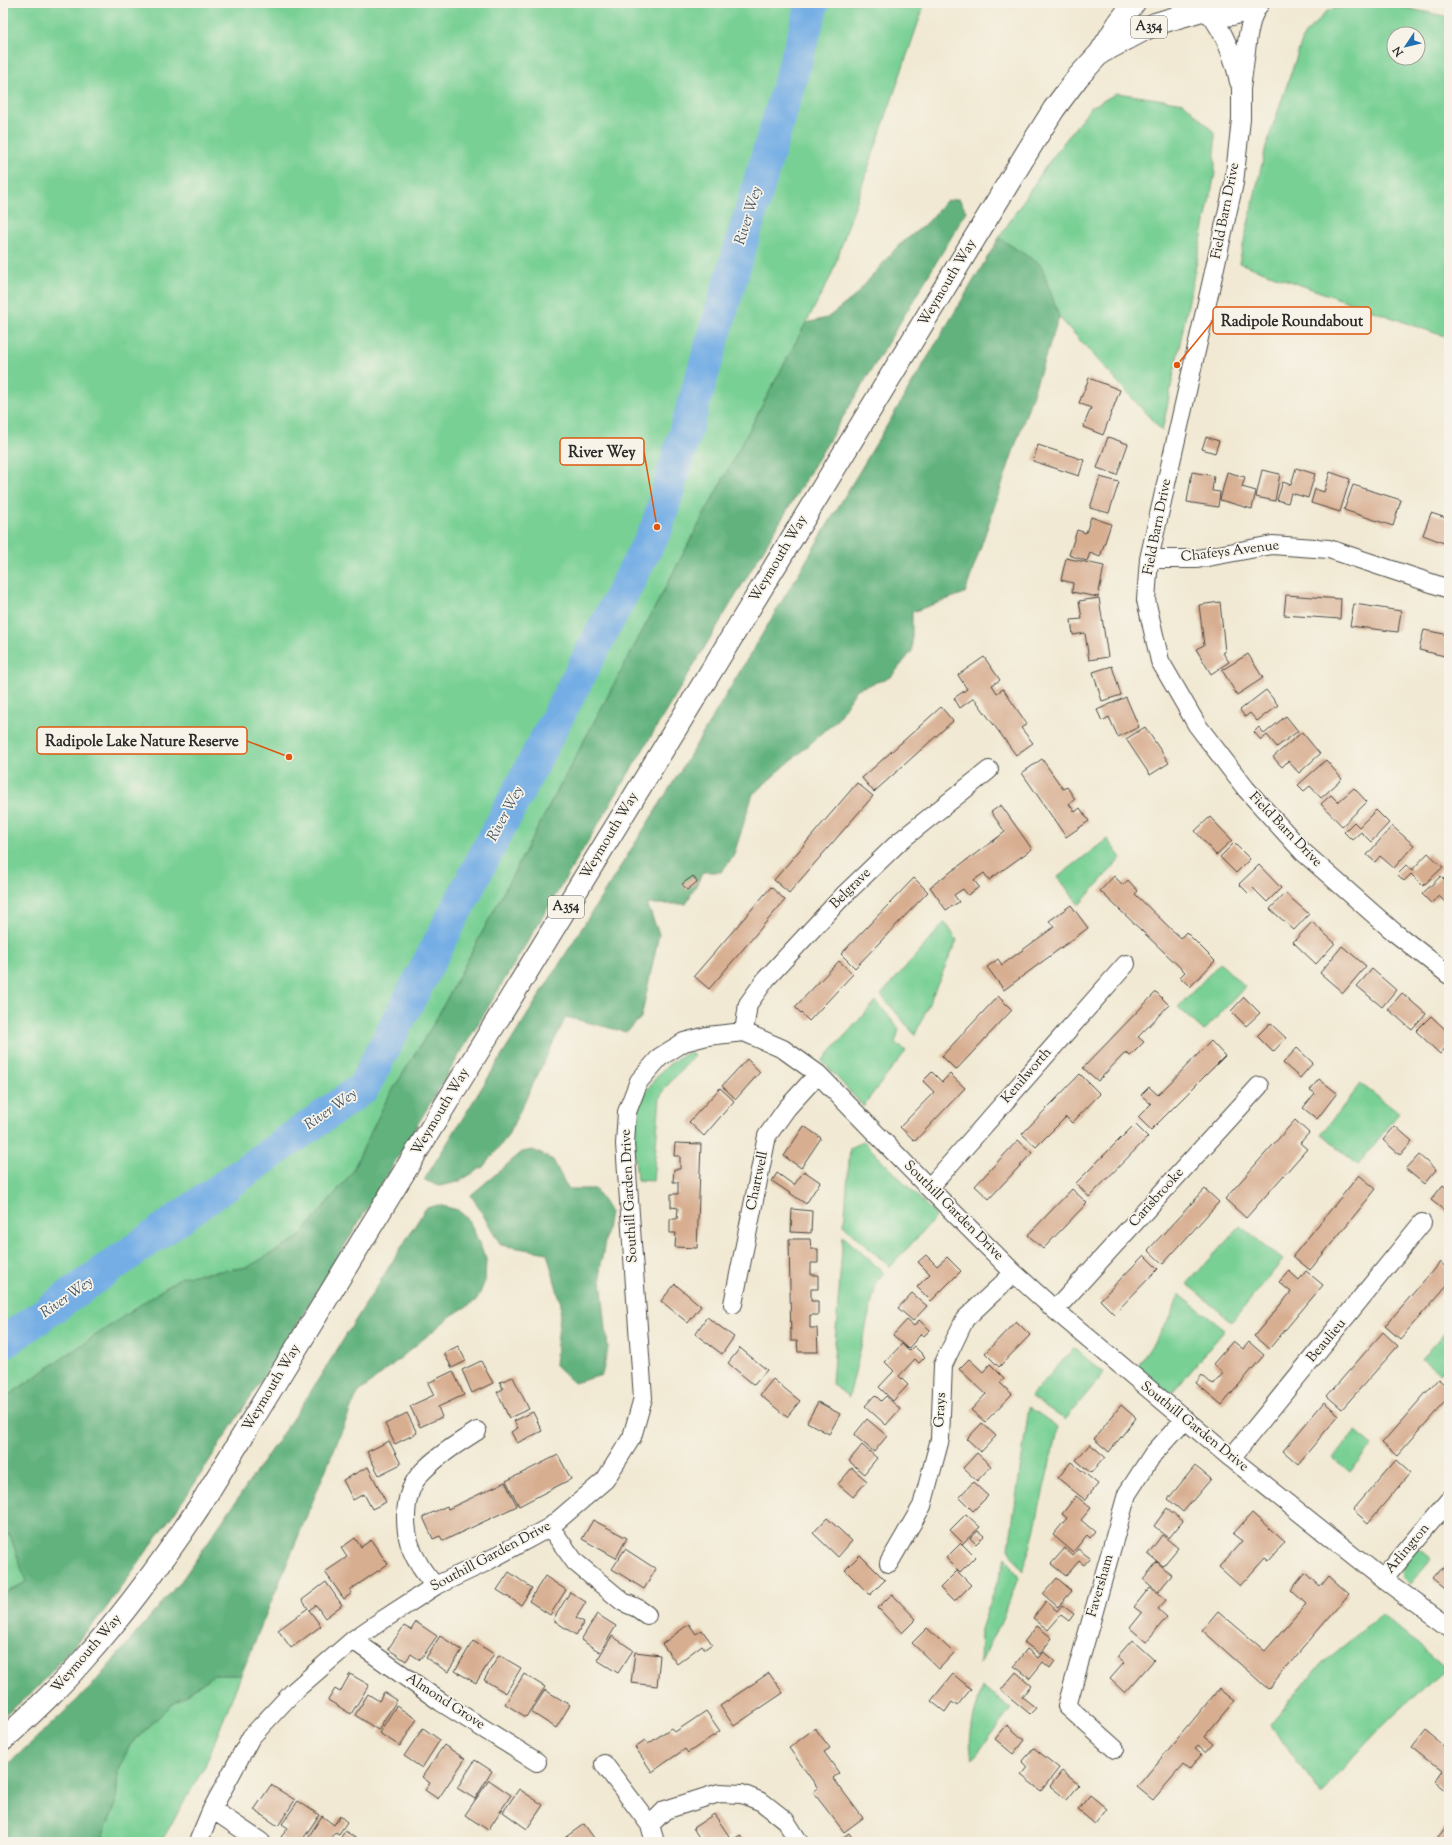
<svg xmlns="http://www.w3.org/2000/svg" width="1452" height="1845" font-family="'Sorts Mill Goudy',serif">
<style>
.green{fill:#78d094;stroke:#527e60;fill-rule:evenodd}
.forest{fill:#62b27e;stroke:#466e54}
.lines{fill:none;stroke-linecap:round;stroke-linejoin:round}
.river{stroke:#75aee5;stroke-width:33}
.building{fill:#d8ae91}
.minor-casing{stroke:#494844;stroke-width:20}
.highway-casing{stroke:#494844;stroke-width:24}
.minor{stroke:#fff;stroke-width:18}
.highway{stroke:#fff;stroke-width:22}
.labels{text-anchor:middle;dominant-baseline:central;stroke-width:3.5;stroke-linejoin:round;paint-order:stroke}
.shield{fill:#f7f3e8;stroke:#686764;stroke-width:1}
.shield-label{font-size:13px;font-weight:bold;fill:#2b2b2b}
.street-label{font-size:14px;fill:#2b2b2b;stroke:#f7f3e8}
.water-label{font-size:15px;font-style:italic;fill:#45596c;stroke:#f7f3e8}
.leader{fill:none;stroke:#df570e;stroke-width:1.5}
.callout-dot{fill:#df570e;stroke:#f7f3e8;stroke-width:1.5}
.callout{fill:#f7f3e8;stroke:#df570e;stroke-width:1.5}
.callout-label{font-size:15px;text-anchor:middle;font-weight:bold;fill:#2b2b2b}
</style>
<rect width="100%" height="100%" fill="#f7f3e8"/>
<filter id="ink" filterUnits="userSpaceOnUse"><feTurbulence type="fractalNoise" baseFrequency=".025" numOctaves="2"/><feDisplacementMap in="SourceGraphic" scale="8" xChannelSelector="R" yChannelSelector="G"/><feConvolveMatrix kernelMatrix="1 2 1 2 8 2 1 2 1" color-interpolation-filters="sRGB"/></filter>
<filter id="wash" filterUnits="userSpaceOnUse"><feTurbulence type="fractalNoise" baseFrequency=".012" numOctaves="4" result="noise"/><feDisplacementMap in="SourceGraphic" scale="16" xChannelSelector="R" yChannelSelector="G"/><feGaussianBlur stdDeviation="0.9" result="paint"/><feColorMatrix in="noise" values="0 0 0 0 0 0 0 0 0 0 0 0 0 0 0 0 0 1.4 0 .05"/><feComposite in="paint" operator="in"/></filter>
<g filter="url(#wash)">
<rect width="100%" height="100%" fill="#f1e9d3"/>
<path class="green" d="M3,3H925L831,276L433,1025L386,1101L351,1174L298,1238L248,1267L181,1277L3,1399Z
M1361,3H1382L1449,17V338L1239,263L1266,146L1304,35L1328,10ZM1394,34H1418V58H1394Z
M1117,93L1184,103L1215,133V173L1162,431L1059,317L1041,265L999,238L1046,166L1090,108Z
M1107,839L1121,858L1079,905L1058,877Z
M945,922L957,940L915,1035L881,995Z
M1220,963L1245,987L1204,1031L1178,1007Z
M876,1001L899,1029L895,1043L906,1051L863,1106L822,1061Z
M690,1052L694,1056L665,1088L660,1097L653,1181L637,1180C636,1164 633,1147 634,1131C635,1099 661,1063 690,1052Z
M1361,1084L1399,1113L1358,1165L1321,1134Z
M863,1141L937,1216L890,1267L844,1226L850,1148Z
M1240,1226L1283,1260L1232,1322L1187,1284Z
M843,1236L884,1273L877,1281L849,1397L832,1384Z
M1179,1294L1225,1330L1169,1396L1136,1369L1172,1315Z
M1449,1328V1363L1440,1374L1422,1359Z
M1074,1348L1104,1373L1065,1420L1031,1396Z
M1029,1407L1058,1427L1030,1549L1022,1571L1009,1548Z
M1356,1431L1373,1445L1350,1472L1333,1458Z
M3,1533L10,1535L26,1582L3,1594Z
M1416,1547L1431,1559L1409,1585L1402,1578L1401,1571Z
M1006,1557L1018,1578L1002,1620L980,1664L981,1629Z
M1382,1614L1447,1669C1399,1707 1360,1747 1322,1795L1270,1724L1297,1691L1324,1662Z
M214,1675H241L205,1766L161,1842H100L116,1804L118,1770L130,1745L169,1707Z
M982,1686L1011,1709L973,1759C965,1737 977,1708 982,1686Z"/>
<path class="forest" d="M959,199L966,211L955,231L295,1328L189,1492L104,1611L37,1688L3,1717V1594L26,1582L10,1535L3,1533V1399L181,1277L248,1267L298,1238L351,1174L386,1101L433,1025L806,323L827,318L854,297L897,247L928,222L946,201Z
M999,238L1041,265L1059,317L965,593L912,612V651L891,677L857,689L836,721L753,794L733,857L721,872H703L686,904H647L659,934L641,1018L626,1032L566,1017L507,1137L483,1167L458,1182L439,1186L424,1180L684,765Z
M533,1150L553,1160L568,1189H595L610,1212L600,1270L608,1348L602,1375L574,1383L555,1365L561,1304L547,1253L501,1245L471,1195L522,1152Z
M438,1205L458,1210L469,1220L486,1259L485,1281L477,1300L451,1316L357,1394L241,1675H214L169,1707L130,1745L118,1770L116,1804L100,1842H3V1769L90,1688L184,1577L306,1399L426,1208Z"/>
<g class="lines">
<path class="river" d="M3,1343L363,1088L657,527L813,3"/>
</g>
<g id="blocks">
<path class="building" d="M1089,378L1120,390L1103,435L1083,427L1091,408L1079,403Z
M1108,437L1128,444L1117,475L1097,468Z
M1206,437L1219,441L1215,453L1202,449Z
M1038,445L1084,460L1079,476L1033,461Z
M1296,468L1315,474L1308,498L1291,493L1288,503L1277,500L1283,482L1291,485Z
M1262,470L1280,474L1275,501L1256,497Z
M1192,472L1214,476L1212,491L1220,492L1218,507L1187,502Z
M1227,472L1245,477L1242,487L1256,491L1252,509L1220,500Z
M1330,472L1350,479L1340,512L1311,503L1315,489L1324,492Z
M1100,477L1119,482L1109,513L1090,508Z
M1353,485L1401,500L1393,526L1344,510Z
M1431,513L1449,519V545L1423,535Z
M1091,517L1111,524L1100,557L1090,553L1087,561L1069,555L1077,530L1086,533Z
M1066,558L1104,566L1098,597L1072,592L1073,583L1061,580Z
M1286,595L1341,599L1340,619L1284,615Z
M1099,598L1108,657L1089,660L1085,633L1073,635L1071,620L1082,619L1079,601Z
M1220,602L1225,652L1223,653L1229,662L1211,674L1196,649L1204,645L1199,605Z
M1354,604L1401,611L1398,632L1350,626Z
M1424,630L1449,635V657L1419,650Z
M1248,654L1263,678L1237,695L1222,670Z
M984,657L1000,680L992,685L997,693L1003,689L1027,724L1021,728L1033,743L1016,755L974,698L960,708L954,698L967,689L958,675Z
M1112,666L1121,695L1102,701L1093,672Z
M1266,690L1278,705L1257,721L1250,713L1245,717L1240,710Z
M1126,697L1139,727L1118,737L1109,717L1102,721L1097,710Z
M941,707L953,721L874,792L862,778Z
M1286,716L1298,731L1277,747L1267,735L1261,740L1254,732L1259,727L1264,734Z
M1145,727L1169,763L1150,775L1126,739Z
M1302,732L1320,754L1299,773L1288,761L1282,767L1273,757Z
M1042,759L1063,789L1067,787L1075,799L1069,804L1075,812L1080,808L1089,821L1066,837L1022,773Z
M1326,760L1342,779L1321,798L1310,786L1304,791L1298,785Z
M857,783L873,796L789,893L774,880Z
M1354,788L1367,802L1342,826L1321,804L1331,795L1338,802Z
M1001,805L1032,849L989,880L984,873L974,880L979,887L968,895L963,889L954,895L959,902L946,910L930,887L1005,832L991,812Z
M1376,810L1389,823L1371,842L1361,832L1352,840L1344,832L1354,822L1359,827Z
M1210,817L1232,840L1216,855L1195,831Z
M1392,826L1414,845L1394,868L1380,856L1375,862L1367,855Z
M1234,843L1250,859L1236,873L1220,857Z
M1428,853L1443,867L1423,886L1411,874L1404,881L1397,874L1406,865L1412,870Z
M1259,865L1281,888L1267,902L1253,888L1248,893L1239,884Z
M693,876L697,882L687,890L682,884Z
M1114,876L1123,885L1128,880L1138,891L1135,894L1171,929L1181,938L1186,932L1215,961L1190,987L1180,977L1185,972L1100,891Z
M1441,876L1447,882L1449,880V906L1439,896L1431,903L1422,894Z
M914,878L928,892L855,968L841,954Z
M771,887L785,900L709,989L694,976Z
M1285,893L1309,914L1294,930L1270,909Z
M1071,905L1088,928L1004,990L987,967L998,959L1002,965L1054,927L1049,921Z
M1312,922L1335,943L1316,964L1293,942Z
M1342,946L1366,966L1343,993L1320,973Z
M839,961L853,974L809,1021L795,1007Z
M1372,969L1396,990L1382,1007L1357,986Z
M1156,992L1169,1005L1138,1037L1144,1042L1130,1056L1126,1052L1098,1081L1083,1068Z
M1402,993L1426,1014L1412,1030L1388,1009Z
M998,996L1012,1010L956,1070L942,1056Z
M1244,997L1260,1013L1246,1026L1231,1011Z
M1431,1016L1449,1033V1044L1440,1054L1416,1031Z
M1270,1023L1286,1038L1273,1052L1257,1036Z
M1211,1041L1225,1056L1151,1130L1138,1117L1151,1104L1141,1095L1149,1087L1158,1095Z
M1297,1048L1313,1063L1300,1078L1283,1063Z
M747,1059L760,1072L736,1099L722,1086Z
M932,1072L942,1082L950,1074L965,1088L915,1141L900,1127L934,1092L923,1081Z
M1080,1074L1100,1094L1072,1123L1066,1117L1036,1147L1022,1134Z
M1319,1079L1337,1093L1317,1119L1303,1108L1315,1093L1310,1090Z
M720,1088L734,1101L704,1136L689,1122Z
M1295,1120L1309,1133L1300,1143L1307,1149L1246,1218L1225,1199Z
M1135,1124L1148,1137L1089,1197L1076,1183Z
M804,1126L821,1138L801,1168L784,1156Z
M1395,1126L1412,1141L1400,1155L1383,1140Z
M1018,1140L1032,1153L989,1199L975,1186Z
M675,1143L701,1144L697,1248L675,1247L676,1233H670V1219H677L678,1208L671,1207V1194H678V1182H673L674,1169H680V1156H674Z
M1419,1155L1436,1170L1424,1184L1406,1169Z
M804,1171L820,1182L806,1204L772,1181L777,1173L794,1185Z
M1359,1175L1376,1189L1310,1270L1293,1256Z
M1443,1185L1449,1190V1214L1431,1200Z
M1072,1189L1087,1203L1043,1249L1028,1235Z
M1205,1189L1219,1202L1163,1264L1148,1250Z
M792,1209L812,1211L811,1233L791,1232Z
M789,1239H810L811,1249H818V1263H811V1275H818V1289H811V1301H818V1315H810V1328H817L818,1352H798L797,1341H791Z
M926,1255L937,1266L947,1257L961,1271L931,1301L917,1287L930,1274L918,1262Z
M1144,1255L1158,1269L1114,1314L1100,1300Z
M1440,1262L1449,1270V1283L1400,1339L1385,1326Z
M1289,1271L1299,1280L1306,1271L1323,1285L1269,1349L1254,1336L1291,1292L1279,1282Z
M675,1284L701,1306L688,1323L661,1301Z
M912,1293L927,1306L913,1321L898,1308Z
M707,1317L734,1337L722,1354L695,1334Z
M907,1320L914,1326L919,1320L930,1330L924,1336L921,1334L908,1349L893,1335Z
M1016,1321L1030,1335L999,1367L985,1353Z
M1383,1332L1398,1346L1342,1409L1327,1396Z
M1233,1341L1243,1349L1249,1342L1264,1355L1222,1405L1196,1383L1202,1375L1213,1385L1223,1373L1213,1364Z
M902,1344L909,1351L914,1346L925,1357L919,1363L915,1359L899,1376L908,1385L893,1401L879,1387L894,1371L885,1362Z
M458,1346L466,1361L452,1368L444,1353Z
M740,1348L767,1370L754,1385L728,1363Z
M969,1359L983,1372L990,1364L1004,1378L1000,1383L1012,1394L985,1422L971,1410L986,1394L959,1369Z
M481,1361L493,1383L472,1393L462,1370Z
M453,1371L464,1395L438,1407L442,1417L420,1427L410,1406L434,1395L428,1383Z
M513,1377L529,1409L509,1418L497,1392L503,1389L500,1382Z
M773,1379L800,1401L787,1417L760,1395Z
M1438,1379L1449,1388V1397L1397,1456L1382,1443Z
M875,1395L881,1401L886,1396L900,1409L886,1425L865,1406Z
M818,1402L840,1414L829,1434L807,1422Z
M1324,1402L1339,1415L1298,1464L1283,1451Z
M1121,1405L1136,1418L1109,1452L1094,1439Z
M533,1412L542,1431L517,1443L511,1432L518,1428L514,1421Z
M407,1413L417,1433L395,1444L385,1424Z
M867,1419L887,1436L874,1452L854,1435Z
M982,1423L996,1436L981,1452L967,1439Z
M389,1441L401,1464L379,1475L367,1452Z
M1090,1444L1105,1457L1091,1473L1076,1460Z
M862,1445L877,1458L864,1474L849,1461Z
M977,1453L991,1466L977,1481L963,1468Z
M558,1455L571,1479L519,1506L506,1481Z
M1396,1460L1410,1473L1368,1523L1353,1510Z
M1071,1462L1098,1484L1085,1500L1058,1478Z
M1195,1466L1211,1479L1183,1512L1168,1499Z
M368,1467L386,1502L372,1509L364,1494L353,1500L343,1480Z
M852,1468L867,1481L853,1497L838,1484Z
M505,1482L517,1506L443,1541L440,1536L433,1539L423,1517L447,1506L448,1509Z
M973,1482L988,1496L973,1511L959,1497Z
M1076,1496L1091,1508L1081,1520L1095,1532L1090,1538L1087,1535L1073,1552L1053,1535L1067,1518L1062,1514Z
M1167,1508L1183,1521L1169,1538L1154,1526Z
M1252,1513L1285,1542L1269,1561L1265,1558L1240,1586L1219,1567L1242,1541L1233,1534Z
M966,1514L980,1527L963,1543L950,1530Z
M827,1518L852,1541L838,1557L813,1533Z
M593,1520L627,1538L616,1558L582,1539Z
M978,1531L984,1536L976,1544L970,1538Z
M1162,1535L1178,1548L1163,1566L1148,1554Z
M355,1538L361,1547L371,1540L388,1564L350,1590L352,1593L344,1599L325,1572L347,1557L341,1548Z
M961,1543L975,1557L960,1572L946,1558Z
M1065,1548L1073,1555L1078,1549L1090,1558L1084,1565L1079,1561L1066,1576L1051,1564Z
M625,1549L656,1569L644,1589L612,1569Z
M860,1555L885,1580L870,1595L845,1570Z
M1449,1561V1593L1433,1580Z
M1157,1562L1172,1575L1158,1592L1143,1579Z
M957,1571L971,1585L954,1602L940,1588Z
M509,1572L532,1588L521,1605L497,1590Z
M1305,1573L1320,1587L1329,1576L1349,1594L1268,1689L1202,1630L1218,1611L1265,1651L1306,1604L1291,1590Z
M545,1576L566,1590L550,1615L529,1601Z
M1057,1578L1072,1591L1058,1607L1043,1594Z
M326,1582L342,1605L325,1618L316,1605L309,1610L321,1626L291,1648L278,1630L308,1608L302,1600Z
M1150,1587L1166,1600L1158,1609L1167,1617L1146,1642L1130,1628L1142,1613L1134,1607Z
M570,1592L586,1602L576,1618L584,1622L576,1635L553,1620Z
M892,1594L916,1619L902,1633L878,1608Z
M1046,1601L1057,1611L1062,1605L1074,1614L1069,1621L1061,1615L1048,1630L1033,1618Z
M597,1614L616,1626L600,1652L581,1640Z
M416,1622L437,1636L420,1660L411,1654L406,1661L388,1649L404,1626L411,1630Z
M689,1624L696,1634L702,1630L712,1644L705,1649L702,1645L677,1664L662,1644Z
M1037,1626L1052,1638L1040,1654L1024,1642Z
M927,1628L954,1653L939,1669L912,1643Z
M440,1636L462,1650L448,1672L426,1658Z
M612,1636L633,1650L618,1673L597,1660Z
M1132,1640L1154,1660L1125,1693L1110,1679L1124,1663L1117,1657Z
M473,1641L494,1654L476,1683L455,1671Z
M1027,1649L1038,1658L1043,1652L1055,1661L1050,1668L1043,1662L1030,1678L1014,1666Z
M635,1652L660,1655L657,1686L631,1683Z
M499,1655L521,1668L506,1693L484,1680Z
M1016,1672L1031,1685L1022,1697L1036,1708L1030,1714L1001,1690Z
M769,1673L783,1693L734,1726L720,1706Z
M350,1674L369,1685L351,1714L328,1700L335,1689L340,1692Z
M524,1674L545,1687L526,1717L505,1704Z
M953,1674L971,1689L957,1706L952,1702L945,1712L931,1701Z
M1219,1689L1234,1701L1204,1737L1213,1744L1206,1752L1198,1745L1195,1748L1202,1754L1189,1770L1183,1765L1153,1800L1137,1787Z
M545,1690L570,1705L556,1728L531,1712Z
M384,1692L397,1700L378,1730L355,1715L368,1694L379,1701Z
M396,1706L417,1719L400,1746L379,1733Z
M706,1711L720,1731L688,1753L685,1749L652,1772L635,1747L645,1740L648,1744L671,1728L675,1732Z
M1007,1725L1024,1740L1013,1754L995,1739Z
M423,1728L440,1740L422,1768L404,1756Z
M815,1728L830,1748L824,1752L839,1773L833,1778L863,1818L844,1832L813,1792L818,1788L789,1748Z
M1426,1730L1449,1749L1448,1793L1434,1781L1441,1771L1412,1748Z
M444,1745L465,1759L438,1799L425,1790L430,1783L422,1777Z
M1034,1748L1059,1768L1041,1791L1021,1775L1027,1767L1022,1762Z
M475,1760L492,1771L475,1799L457,1788Z
M1062,1771L1079,1785L1067,1800L1050,1786Z
M489,1780L511,1795L488,1830L465,1815Z
M271,1785L295,1800L278,1826L254,1810Z
M519,1789L543,1805L527,1829L503,1812Z
M1090,1795L1107,1809L1095,1824L1078,1810Z
M298,1801L319,1815L301,1842H288L281,1837L288,1828L282,1824Z
M714,1814L729,1836L719,1842H702L693,1828Z
M322,1816L334,1825L340,1816L347,1822L339,1834L335,1832L328,1842H305Z
M1449,1823V1842H1434Z
M584,1824L597,1842H566L563,1839Z
M345,1831L361,1842H338Z
M849,1833L855,1842H837Z
M740,1835L745,1842H730Z"/>
</g>
</g>
<g filter="url(#ink)">
<use href="#blocks" fill-opacity="0" stroke="#494844" stroke-width="1"/>
<g class="lines">
<defs>
<path id="minor" d="M1259,3L1252,18L1248,35L1241,89V119L1234,183L1149,559L1146,600L1160,661L1197,725L1246,789L1303,852L1394,932L1449,975
M1210,14C1225,34 1234,57 1239,82
M1149,559H1197L1272,545L1329,549L1449,589
M744,1032L748,1004L766,979L843,896L900,841L989,770
M929,1188L1126,964
M733,1304L767,1136L787,1108L818,1074
M1055,1310L1259,1086
M1231,1458L1422,1223
M550,1527L575,1562L623,1602L637,1608L647,1615
M889,1563L922,1506L940,1439L943,1365L965,1319L1014,1273
M1383,1579L1449,1500
M435,1586C430,1579 423,1572 419,1564C402,1538 400,1494 423,1471C439,1455 458,1443 477,1431
M353,1640L441,1702L537,1762
M1115,1749L1067,1706L1127,1494L1153,1454L1184,1420
M604,1764L650,1825L655,1842
M212,1809L261,1842
M650,1825L665,1810L719,1793L742,1794L762,1802L785,1820L799,1842
M198,1842L212,1809L251,1737L293,1692L353,1640L381,1621L435,1586L482,1564L550,1527L605,1480L632,1437L643,1398L625,1144L627,1112L639,1081L660,1057L684,1042L707,1036L744,1032L783,1049L818,1074L929,1188L1014,1273L1055,1310L1231,1458L1383,1579L1449,1627"/>
<path id="highway" d="M1192,3C1216,20 1233,18 1258,3
M1100,53L1155,24L1202,10
M3,1740C31,1714 58,1689 83,1660C126,1612 163,1561 199,1507L716,663L1029,149L1054,109L1078,77L1100,53L1118,24L1134,3"/>
</defs>
<use href="#minor" class="minor-casing"/>
<use href="#highway" class="highway-casing"/>
<use href="#minor" class="minor"/>
<use href="#highway" class="highway"/>
</g>
</g>
<g class="labels">
<g class="shield">
<rect x="1131" y="16" width="36" height="22" rx="3"/>
<rect x="548" y="896" width="36" height="22" rx="3"/>
</g>
<g class="shield-label">
<text x="1149" y="27">A354</text>
<text x="566" y="907">A354</text>
</g>
<g class="street-label">
<text transform="translate(1226 211) rotate(-79)">Field Barn Drive</text>
<text transform="translate(948 283) rotate(-59)">Weymouth Way</text>
<text transform="translate(1158 527) rotate(-79)">Field Barn Drive</text>
<text transform="translate(1230 552) rotate(-7)">Chafeys Avenue</text>
<text transform="translate(779 559) rotate(-59)">Weymouth Way</text>
<text transform="translate(1285 830) rotate(46)">Field Barn Drive</text>
<text transform="translate(610 836) rotate(-59)">Weymouth Way</text>
<text transform="translate(851 889) rotate(-45)">Belgrave</text>
<text transform="translate(1027 1076) rotate(-49)">Kenilworth</text>
<text transform="translate(441 1112) rotate(-59)">Weymouth Way</text>
<text transform="translate(758 1181) rotate(-78)">Chartwell</text>
<text transform="translate(630 1196) rotate(-93)">Southill Garden Drive</text>
<text transform="translate(1157 1198) rotate(-48)">Carisbrooke</text>
<text transform="translate(953 1211) rotate(45)">Southill Garden Drive</text>
<text transform="translate(1327 1341) rotate(-50)">Beaulieu</text>
<text transform="translate(272 1388) rotate(-59)">Weymouth Way</text>
<text transform="translate(941 1410) rotate(-87)">Grays</text>
<text transform="translate(1194 1427) rotate(39)">Southill Garden Drive</text>
<text transform="translate(1408 1549) rotate(-50)">Arlington</text>
<text transform="translate(491 1557) rotate(-28)">Southill Garden Drive</text>
<text transform="translate(1101 1586) rotate(-74)">Faversham</text>
<text transform="translate(87 1654) rotate(-49)">Weymouth Way</text>
<text transform="translate(445 1702) rotate(33)">Almond Grove</text>
</g>
<g class="water-label">
<text transform="translate(749 216) rotate(-73)">River Wey</text>
<text transform="translate(506 814) rotate(-62)">River Wey</text>
<text transform="translate(331 1110) rotate(-35)">River Wey</text>
<text transform="translate(67 1298) rotate(-35)">River Wey</text>
</g>
</g>
<path class="leader" d="M1177 365L1213 321M657 527L644 452M289 757L247 741"/>
<g class="callout-dot">
<circle cx="1177" cy="365" r="4"/>
<circle cx="657" cy="527" r="4"/>
<circle cx="289" cy="757" r="4"/>
</g>
<g class="callout">
<rect x="1213" y="307" width="158" height="27" rx="4"/>
<rect x="560" y="438" width="84" height="27" rx="4"/>
<rect x="37" y="727" width="210" height="27" rx="4"/>
</g>
<g class="callout-label">
<text x="1292" y="326">Radipole Roundabout</text>
<text x="602" y="457">River Wey</text>
<text x="142" y="746">Radipole Lake Nature Reserve</text>
</g>
<rect width="1452" height="1845" fill="none" stroke="#f7f3e8" stroke-width="16"/>
<g transform="translate(1406 46) rotate(235)"><circle r="19" fill="#f7f3e8" stroke="#a5a39c"/>
<path d="M0-3L7 15L0 10L-7 15Z" fill="#1f6fb2"/>
<text y="-6" font-size="11" font-weight="bold" text-anchor="middle" fill="#2b2b2b">N</text>
</g>
</svg>
